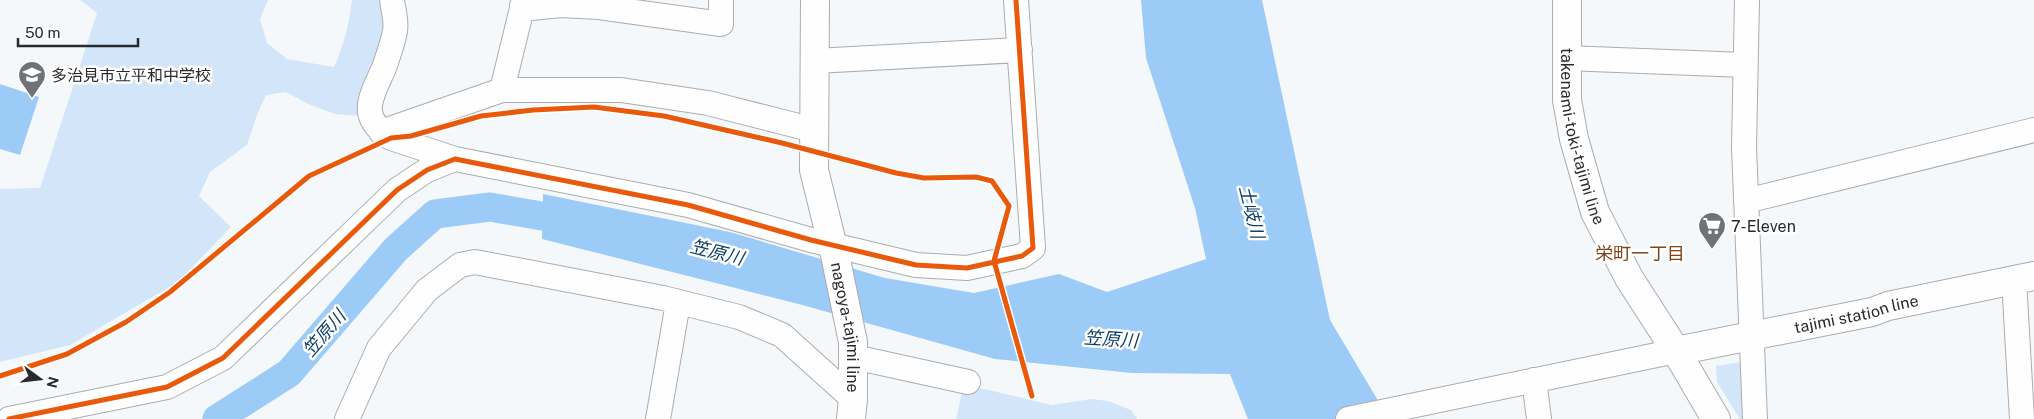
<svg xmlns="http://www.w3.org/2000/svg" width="2034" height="419" font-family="'Public Sans','Noto Sans JP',sans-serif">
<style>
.green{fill:#d3e6f9}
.water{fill:#9dcbf7}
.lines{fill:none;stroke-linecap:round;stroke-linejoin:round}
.river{stroke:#9dcbf7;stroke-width:29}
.minor-casing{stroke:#aaacae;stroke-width:26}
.major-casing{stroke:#aaacae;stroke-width:30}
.minor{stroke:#fefefe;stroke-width:24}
.major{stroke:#fefefe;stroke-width:28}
.cycleway-casing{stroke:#fff;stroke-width:8}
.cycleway{stroke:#e8590c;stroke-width:5}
.labels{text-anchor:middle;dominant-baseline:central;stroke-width:5;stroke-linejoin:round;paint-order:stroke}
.poi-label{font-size:16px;fill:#292a2c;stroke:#fff;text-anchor:start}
.street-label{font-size:16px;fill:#292a2c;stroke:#fff}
.water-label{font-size:18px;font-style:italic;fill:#104068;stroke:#fff}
.neighbourhood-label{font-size:18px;fill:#804417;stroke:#fff}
</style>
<rect width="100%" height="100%" fill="#f5f8fa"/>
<path class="green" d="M80,0H268L260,19L267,43L287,59L334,67C344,45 349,24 352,0H385V38L359,116L335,114L308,104L286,92L266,95L257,115L247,145L210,172L199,196L231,227L178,282L70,345L0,362V189L40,188L97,13Z
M1741,362L1744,419H1740L1717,382L1716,366Z
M964,384L1051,405L1092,399L1108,401L1131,410L1137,419H956Z"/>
<path class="water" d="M1141,0H1262L1330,320L1389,419H1248L1230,374L1132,373L995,359L806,306L542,239L543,194L730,232L885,278L974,293L1059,274L1107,292L1206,259L1195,208L1146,58Z
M0,84L39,97L20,155L0,149Z"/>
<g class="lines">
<path class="river" d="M217,419L289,373L396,249L435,214L490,207L582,223"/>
<defs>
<path id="minor" d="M392,0C393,9 397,22 395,31C393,43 388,56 384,68C371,97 357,117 391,138L455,159
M1747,0L1744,147L1755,419
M522,6L531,8L561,5L599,7L721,24V0
M1566,58L1745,65
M815,61L1020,50
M502,90L524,0
M381,132L502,90H621L708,103L814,130
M1746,201L2034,130
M2014,280L2022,419
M854,357L968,382
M1534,380L1539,419
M9,419L167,387L223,358L397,190L427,170L455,159L688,205L811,240L916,265L967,268L1022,256L1033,248L1016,0
M347,419L379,348L427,290L460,265L475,262L663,298L739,317L782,335L853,399
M658,419L678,303
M1348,419L1676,351"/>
<g id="major">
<path id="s1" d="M815,0L814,170L835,255L853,342V399L851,419"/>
<path id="s2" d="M1567,0V100L1574,139L1595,212L1629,278L1676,351L1716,419"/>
<path id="s3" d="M1676,351L1872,312L1888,306L2034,276"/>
</g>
</defs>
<use href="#minor" class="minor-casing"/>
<use href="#major" class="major-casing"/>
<use href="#minor" class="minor"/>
<use href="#major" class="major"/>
<defs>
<path id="cycleway" d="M0,376L67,354L126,322L170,292L309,176L391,138L411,136L481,116L533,110L594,107L664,116L782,143L896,173L924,178L976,177L992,181L1009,206L994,261L1032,396
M9,419L167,387L223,358L397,190L427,170L455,159L688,205L811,240L916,265L967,268L1022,256L1033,248L1016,0"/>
</defs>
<use href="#cycleway" class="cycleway-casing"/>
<use href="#cycleway" class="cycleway"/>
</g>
<defs>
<symbol id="school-pin" viewBox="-11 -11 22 30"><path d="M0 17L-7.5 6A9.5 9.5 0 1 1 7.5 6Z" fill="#707274" stroke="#fff"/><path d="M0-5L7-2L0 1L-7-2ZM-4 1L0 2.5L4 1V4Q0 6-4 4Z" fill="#fff"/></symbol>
<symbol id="supermarket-pin" viewBox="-11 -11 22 30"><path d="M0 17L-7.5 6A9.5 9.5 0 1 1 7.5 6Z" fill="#707274" stroke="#fff"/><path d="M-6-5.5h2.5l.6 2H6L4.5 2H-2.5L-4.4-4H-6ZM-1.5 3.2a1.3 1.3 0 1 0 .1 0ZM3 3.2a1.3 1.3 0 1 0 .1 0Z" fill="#fff"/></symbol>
</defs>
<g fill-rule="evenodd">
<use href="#school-pin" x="16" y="59" width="32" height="43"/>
<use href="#supermarket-pin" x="1696" y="210" width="32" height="43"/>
</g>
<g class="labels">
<g class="poi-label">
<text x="51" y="75">多治見市立平和中学校</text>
<text x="1731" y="226">7-Eleven</text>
</g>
<g class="street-label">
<text stroke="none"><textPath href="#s2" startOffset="138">takenami-toki-tajimi line</textPath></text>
<text stroke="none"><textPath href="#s3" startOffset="184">tajimi station line</textPath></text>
<text stroke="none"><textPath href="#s1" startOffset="331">nagoya-tajimi line</textPath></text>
</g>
<g class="water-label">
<text transform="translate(1252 212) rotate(76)">土岐川</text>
<text transform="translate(717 252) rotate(14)">笠原川</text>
<text transform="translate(324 333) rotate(-49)">笠原川</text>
<text transform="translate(1111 339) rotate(4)">笠原川</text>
</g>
<g class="neighbourhood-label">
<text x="1640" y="253">栄町一丁目</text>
</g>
</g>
<g transform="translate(40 379) rotate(105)" stroke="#ffffff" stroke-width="4" paint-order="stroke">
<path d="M0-4L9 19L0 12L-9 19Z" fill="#292a2c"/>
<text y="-8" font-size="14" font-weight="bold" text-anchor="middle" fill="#292a2c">N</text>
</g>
<path d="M18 38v8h120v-8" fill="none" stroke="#292a2c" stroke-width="2.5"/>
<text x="25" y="38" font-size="15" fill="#292a2c" stroke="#ffffff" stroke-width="4" paint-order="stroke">50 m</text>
</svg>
